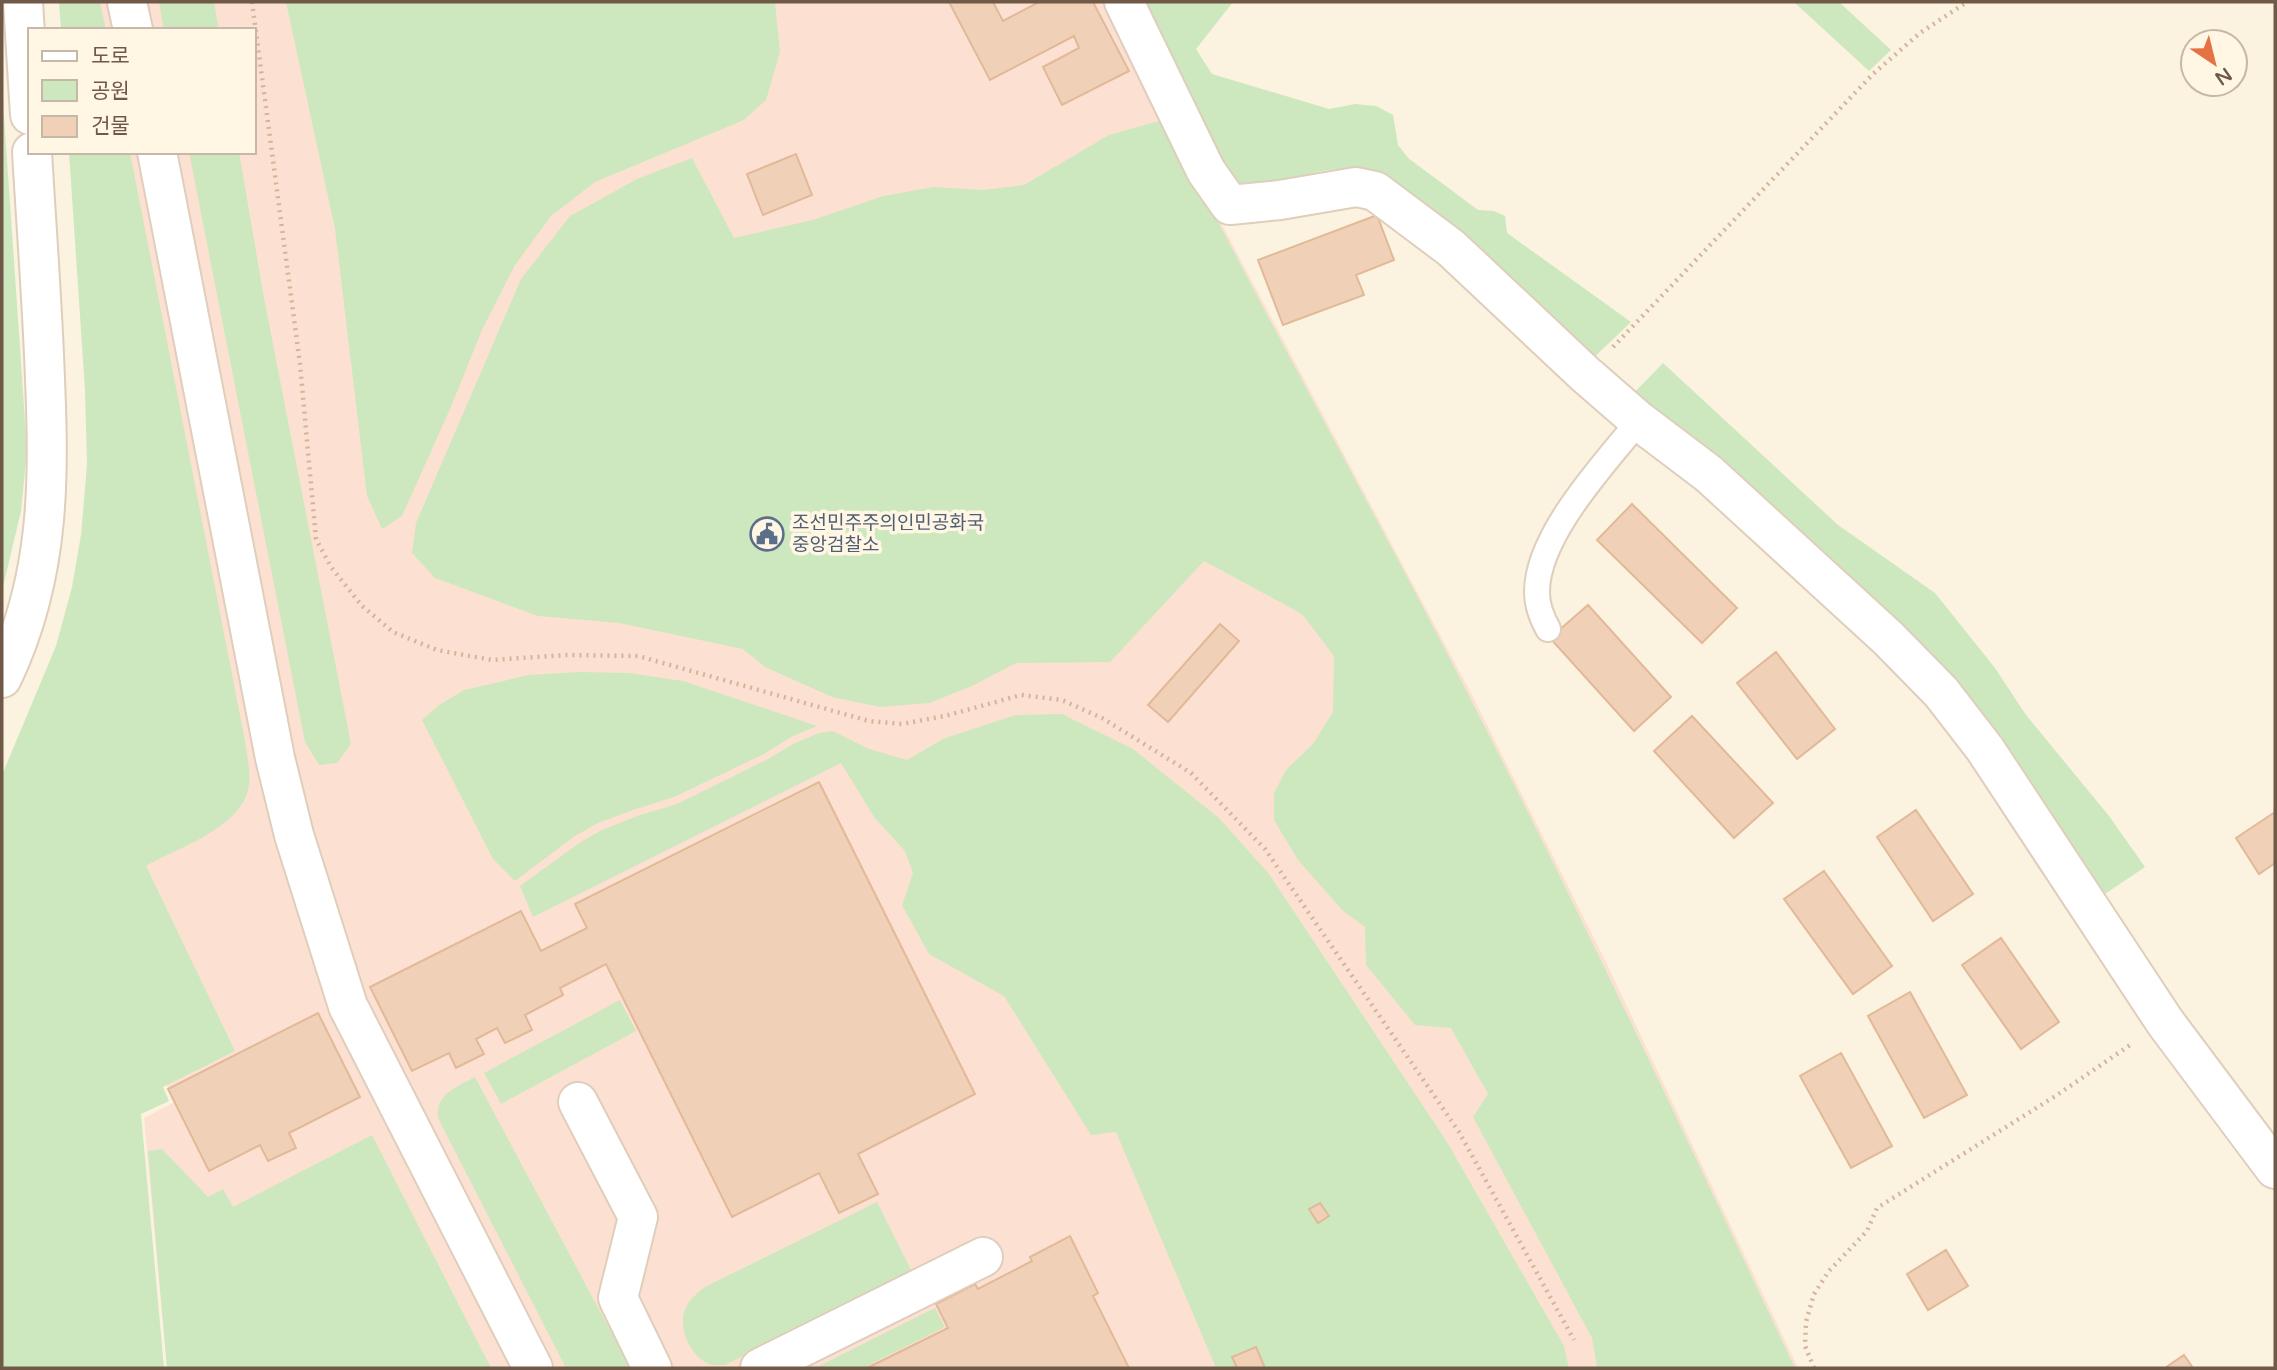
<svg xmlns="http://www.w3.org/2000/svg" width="2277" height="1370" font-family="'Varela Round','Noto Sans KR',sans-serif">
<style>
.commercial{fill:#fce1d2}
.green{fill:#cde8be}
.building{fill:#f0d1b7;stroke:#e2b998;stroke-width:2}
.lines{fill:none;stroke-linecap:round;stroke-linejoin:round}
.lane-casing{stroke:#dfcebb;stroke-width:28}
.street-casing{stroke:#dfcebb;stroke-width:42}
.path{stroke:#d4b59b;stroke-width:4.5;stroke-dasharray:2 5;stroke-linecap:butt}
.lane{stroke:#fff;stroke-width:24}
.street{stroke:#fff;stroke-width:38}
.labels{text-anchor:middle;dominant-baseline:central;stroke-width:7;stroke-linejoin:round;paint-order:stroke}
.service-label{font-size:19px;fill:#4e5e75;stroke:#fff6e4;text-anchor:start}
</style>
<rect width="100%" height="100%" fill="#fbf2df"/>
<path class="commercial" d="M91,2H1109L1220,221L1474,699L1605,960L1798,1368H167L144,1118L175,1102L161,1073L142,873L112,152H254V30H95Z"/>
<path class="green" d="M59,2H100L106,30H61Z
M159,2H214L219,30H164Z
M286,2H775L780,52L766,100L744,120L595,182L551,216L515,265L482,330L450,409L402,516L382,529L367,496L335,229Z
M1133,2H1233L1196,49L1212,74L1329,109L1355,104L1376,106L1393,115L1398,145L1408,158L1478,210L1494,211L1505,216L1507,233L1631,322L1586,365L1369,174C1326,161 1307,178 1267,185C1252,187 1237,183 1223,179Z
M1794,2H1839L1891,50L1869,71Z
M2,87L27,450L21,511L2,591Z
M1166,119C1263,314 1371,504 1470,698C1584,919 1689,1144 1795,1368H1597L1592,1338L1473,1117L1488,1094L1451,1028L1415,1025L1366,965L1365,927L1343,911L1298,860L1274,820V793L1286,770L1313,744L1333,712L1334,656L1302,614L1204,561L1110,662L1016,663L972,686L929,703L880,707L832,697L765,667L743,649L619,623L538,616L435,578L412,553L416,523L521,279L570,216L637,179L692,158L734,238L813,220L883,196L934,187L983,190L1024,185L1109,135Z
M69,152H130L246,746C247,758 251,772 249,784C244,828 178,847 146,866L235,1051L163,1087L169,1101L141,1114L164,1368H2V775L56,646L72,587L81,535L87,465L85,390Z
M189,152H239L264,298L351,744L337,763L319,765L305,742Z
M1663,363L1838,525L1935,593L1995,668L2026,715L2109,816L2145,867L2099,898L2018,775L1628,399Z
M579,672L629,673L683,681L817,726L791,737L764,754L674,797L633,810L598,823L575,836L515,881L493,859L422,720L439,705L464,690L529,675Z
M1062,714L1133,749L1219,818L1269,874L1447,1142L1564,1346L1569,1368H1216L1116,1132L1091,1135L1004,996L929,954L902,905L913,873L905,851L874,817L841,763L533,917L520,886L579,843L602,830L637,816L677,804L768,759L795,743L819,733L833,731L869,749L907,760L945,738L1016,715Z
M620,1000L636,1031L501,1104L484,1073Z
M475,1077L619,1347L628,1368H566L438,1118C435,1094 457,1087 475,1077Z
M372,1135L491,1368H167L148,1151L162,1149L208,1197L223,1189L233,1207Z
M877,1202L913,1274L725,1365C720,1365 714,1366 709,1364C689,1355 677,1326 686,1307C691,1298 697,1293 705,1287Z
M935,1308L945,1327L863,1368H815Z"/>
<path class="building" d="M949,2H993L1003,21L1039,2H1093L1129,71L1062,105L1043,67L1079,48L1074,36L990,80Z
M796,154L812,195L763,215L747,174Z
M1377,215L1394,260L1356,275L1364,295L1283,325L1258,260Z
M1632,504L1737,608L1702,643L1597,540Z
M1588,605L1671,697L1634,731L1550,638Z
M1220,624L1239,641L1168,722L1148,705Z
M1776,652L1835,729L1797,759L1737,683Z
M1692,716L1773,803L1734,838L1654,751Z
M819,782L975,1094L858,1154L878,1194L839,1213L819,1173L732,1217L606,964L560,988L563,995L525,1015L532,1030L505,1043L497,1028L476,1039L484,1054L456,1068L449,1053L412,1071L370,987L521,911L541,951L587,928L575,904Z
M1916,810L1973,894L1933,921L1877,837Z
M2275,812V863L2259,874L2236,838Z
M1824,871L1892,966L1853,994L1784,899Z
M2001,938L2059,1022L2021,1049L1962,965Z
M1910,992L1967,1095L1924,1118L1868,1016Z
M318,1013L360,1097L289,1133L296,1148L268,1161L260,1145L209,1171L168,1089Z
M1841,1053L1892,1146L1851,1168L1800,1076Z
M1320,1203L1329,1216L1318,1223L1309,1209Z
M1070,1236L1098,1293L1093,1296L1129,1368H867L948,1328L936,1304L975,1284L978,1289L1032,1261L1030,1257Z
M1946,1250L1968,1286L1928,1310L1907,1274Z
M1256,1347L1265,1368H1237L1232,1357Z
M2184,1355L2193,1368H2165Z"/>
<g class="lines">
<defs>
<path id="lane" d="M1548,629C1542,618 1537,606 1537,593C1536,536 1605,463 1639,421"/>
<path id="street" d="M23,2L30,115
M127,2L133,30
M1124,2L1206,171L1230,205L1280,200L1356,187L1375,191L1451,248L1585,374L1639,421L1709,474L1888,638L1941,692L1985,749L2165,1022L2275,1169
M157,152L275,758L294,835L348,1006L533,1368
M2,678C53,572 49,469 44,355C41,287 36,220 32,152
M578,1102L638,1217L618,1298L652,1368
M760,1368L983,1257"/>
</defs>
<use href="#lane" class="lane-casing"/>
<use href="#street" class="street-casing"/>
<path class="path" d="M252,2L300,364L316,539L331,567L362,606L393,632L437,650L492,660L566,655L638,656L869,721L902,724L945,716L1021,695L1062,700L1102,718L1191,773L1265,849L1459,1132L1574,1340
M1613,347L1873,74L1920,33L1967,2
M1814,1368L1805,1346L1806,1322L1814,1294L1829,1271L1867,1231L1877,1208L2057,1095L2133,1043"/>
<use href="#lane" class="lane"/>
<use href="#street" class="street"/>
</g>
<defs>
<symbol id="civic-ring" viewBox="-11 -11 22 22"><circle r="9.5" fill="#fff6e4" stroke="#5c6f8a" stroke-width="1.5"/><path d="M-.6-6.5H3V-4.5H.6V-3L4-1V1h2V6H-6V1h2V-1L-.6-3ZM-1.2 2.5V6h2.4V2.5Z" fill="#5c6f8a"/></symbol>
</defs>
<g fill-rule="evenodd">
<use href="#civic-ring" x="748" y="515" width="38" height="38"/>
</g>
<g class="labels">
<g class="service-label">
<text x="792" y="523">조선민주주의인민공화국<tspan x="792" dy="22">중앙검찰소</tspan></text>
</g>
</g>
<rect width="2277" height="1370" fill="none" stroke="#715948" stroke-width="7"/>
<rect x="28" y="28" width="228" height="126" fill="#fff6e4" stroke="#c6b7a6" stroke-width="2"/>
<rect x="42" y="51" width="35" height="10" fill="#ffffff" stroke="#c6b7a6" stroke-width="2"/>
<text x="91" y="63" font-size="21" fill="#715948">도로</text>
<rect x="42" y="80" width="35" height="21" fill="#cde8be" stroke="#c6b7a6" stroke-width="2"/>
<text x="91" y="98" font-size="21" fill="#715948">공원</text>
<rect x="42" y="116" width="35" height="21" fill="#f0d1b7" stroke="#c6b7a6" stroke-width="2"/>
<text x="91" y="133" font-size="21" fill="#715948">건물</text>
<g transform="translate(2214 63) rotate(145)"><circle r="33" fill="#fff6e4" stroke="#c6b7a6" stroke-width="2"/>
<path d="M0-5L12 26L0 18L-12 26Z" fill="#e47245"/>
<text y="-10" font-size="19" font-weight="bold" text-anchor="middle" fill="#715948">N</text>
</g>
</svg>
